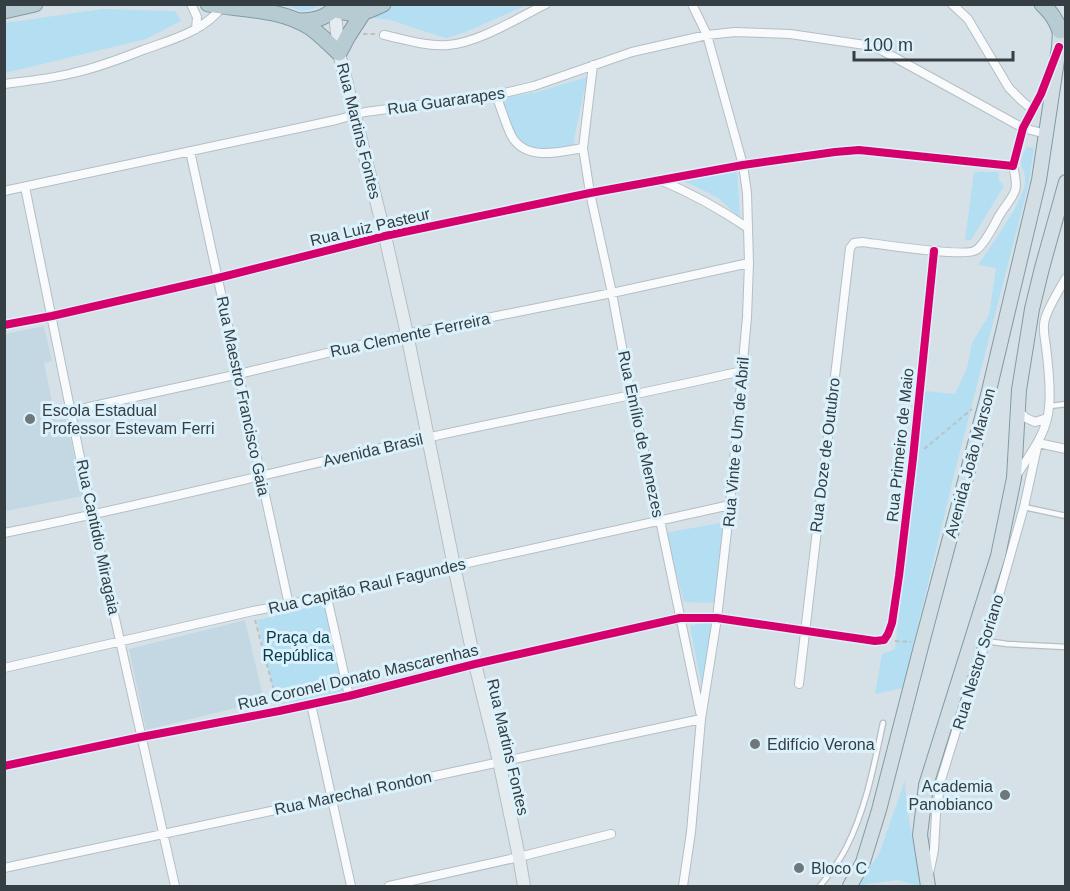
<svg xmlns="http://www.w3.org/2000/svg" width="1070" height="891" font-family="Helvetica,sans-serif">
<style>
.built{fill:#c3d8e2}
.green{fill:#b4def2}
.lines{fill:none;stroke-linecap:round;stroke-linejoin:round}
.lane-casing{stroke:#b5bec3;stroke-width:7}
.street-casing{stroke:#b5bec3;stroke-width:10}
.secondary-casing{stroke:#b5bec3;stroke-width:14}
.primary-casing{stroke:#829ba3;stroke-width:16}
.highway-casing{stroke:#829ba3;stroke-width:17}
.path{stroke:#bdc1c3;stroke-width:2;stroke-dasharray:4.5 3;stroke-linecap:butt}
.lane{stroke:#f9fafb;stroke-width:4.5}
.street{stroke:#f9fafb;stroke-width:8}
.secondary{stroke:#e5ecef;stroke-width:12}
.primary{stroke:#d2dee3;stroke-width:14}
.highway{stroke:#b7cbd2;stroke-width:15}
.cycleway-casing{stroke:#dbf2fd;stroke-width:11}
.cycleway{stroke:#d6006c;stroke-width:8}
.poi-dot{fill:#6d777c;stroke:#dbf2fd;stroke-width:2}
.labels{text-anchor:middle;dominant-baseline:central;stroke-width:6;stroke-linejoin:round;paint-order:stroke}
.street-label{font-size:16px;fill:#353e42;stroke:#dbf2fd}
.poi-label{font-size:16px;fill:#353e42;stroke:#dbf2fd;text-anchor:start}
.park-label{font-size:16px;fill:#07384a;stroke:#dbf2fd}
</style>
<rect width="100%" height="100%" fill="#d6e1e7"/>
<path class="built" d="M44,326L52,361L44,363L56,420L66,419L83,496L5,511V334Z
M245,620L264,701L146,730L129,649Z"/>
<path class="green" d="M287,5H318V6C305,14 300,11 287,5Z
M395,5H527L463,33L446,38L420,30L391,20L365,17Z
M102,9L175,11L181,21L146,39L5,73V23Z
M587,77L574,139L575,145C565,147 556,150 546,151C515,154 508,122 499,99L537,92Z
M1027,147L1034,148L1029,182L953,479L903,688L875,694L882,654L895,649L925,391L955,394L967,368L972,343L989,315L996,268L978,265C990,247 1023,202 1025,183C1027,167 1014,167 1027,147Z
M737,168L740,218L717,197L682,180Z
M974,172H998L999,180L1004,186L971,240H965Z
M725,522L715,603L684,602L665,533Z
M324,604L343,691L277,705L257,620Z
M714,621L702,688L690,626Z
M905,780C907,819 914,850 925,886H918L898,880L866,884L861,886H857L879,854Z"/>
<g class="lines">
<defs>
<path id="lane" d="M1050,406L1066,404
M1024,507L1066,516
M986,641L1007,644L1066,647
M820,886C829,875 839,862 846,848C866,809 874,765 883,723"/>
<path id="street" d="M191,4L197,17L196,29
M952,4L968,19L1009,88L1022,101L1033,110
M384,35C404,39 427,47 448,45C478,43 518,18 546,4
M593,65L583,148L590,193L612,293L631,396L660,520L700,712
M4,84C27,81 50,79 73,73C97,68 120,59 143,50C170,40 203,32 222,7
M496,95C501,108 505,122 511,135C525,162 559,152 583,148
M190,151L289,605
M660,180C691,193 720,209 748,228
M25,187L92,516L175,886
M4,191L336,120L365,112L496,95L534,86L632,52L707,35L735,32L790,34L872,46L883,51L1023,128L1046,134
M4,325L52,316L218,278L385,236L590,193L743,165L835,152L859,150L1013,166L1023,128L1041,94L1051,67
M1018,410L1026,418L1035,422L1047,418
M71,411L239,374L407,334L612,293L749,263
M1016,476C1030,454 1047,434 1049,407C1051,390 1048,363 1046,347C1045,338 1042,328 1045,319C1048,308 1060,288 1066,278
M4,533C146,505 285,469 426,438C531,415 637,395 742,371
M327,597L349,696
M4,668L253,611L327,597L454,566L730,505
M799,684L850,248L854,243L862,242C879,244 966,258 976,250C985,244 994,225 999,216C1014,192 1020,195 1013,166
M311,704L351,886
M4,766L141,737L279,711L349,696L475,664L680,618H717L875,641L884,640L888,634L892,623L899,576L913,458L934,251
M4,868L701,719
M929,874L934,850L936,814L941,780L964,705L986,641L1024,507L1038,443L1066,449
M389,886L519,857L611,834
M683,886L691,832L701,719L717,618L730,505L747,317L749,263L747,193L743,165L707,35L692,4"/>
<path id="secondary" d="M334,4L339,53L385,236L407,334L454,566L475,664L499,761L519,857L524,886"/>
<path id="primary" d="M850,886L863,862L879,810L922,643L988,395L1039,180L1059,47L1060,31
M928,886L920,835L926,785L998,556L1014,478L1019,390L1032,309L1042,268L1066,182"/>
<path id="highway" d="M208,4C242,10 281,8 311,28C321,35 330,45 339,53L348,36L363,13
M1042,4C1051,13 1056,19 1060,31
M4,11L35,4
M299,21C313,21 324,19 334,9C356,17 362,14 383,4"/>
</defs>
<use href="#lane" class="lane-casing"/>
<use href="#street" class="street-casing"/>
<use href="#secondary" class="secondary-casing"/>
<use href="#primary" class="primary-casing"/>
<use href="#highway" class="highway-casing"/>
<path class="path" d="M363,34H375
M924,449L972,409
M255,620L277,702
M895,641L911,642"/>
<use href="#lane" class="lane"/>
<use href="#street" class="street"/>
<use href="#secondary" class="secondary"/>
<use href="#primary" class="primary"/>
<use href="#highway" class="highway"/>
<defs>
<path id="cycleway" d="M4,325L52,316L218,278L385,236L590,193L743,165L835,152L859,150L1013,166L1023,128L1041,94L1059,47
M4,766L141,737L279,711L349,696L475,664L680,618H717L875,641L884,640L888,634L892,623L899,576L913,458L934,251"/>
</defs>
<use href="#cycleway" class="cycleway-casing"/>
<use href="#cycleway" class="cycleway"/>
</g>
<g class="poi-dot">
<circle cx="30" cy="419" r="6"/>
<circle cx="755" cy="744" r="6"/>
<circle cx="1005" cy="795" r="6"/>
<circle cx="799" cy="868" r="6"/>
</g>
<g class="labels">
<g class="street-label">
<text transform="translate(446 101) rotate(-8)">Rua Guararapes</text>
<text transform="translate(359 131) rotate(76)">Rua Martins Fontes</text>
<text transform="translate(370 227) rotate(-13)">Rua Luiz Pasteur</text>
<text transform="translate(410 335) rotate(-12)">Rua Clemente Ferreira</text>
<text transform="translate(243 396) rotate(78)">Rua Maestro Francisco Gaia</text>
<text transform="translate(641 434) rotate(78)">Rua Emílio de Menezes</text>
<text transform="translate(736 442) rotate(-85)">Rua Vinte e Um de Abril</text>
<text transform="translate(900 445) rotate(-84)">Rua Primeiro de Maio</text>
<text transform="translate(373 450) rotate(-13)">Avenida Brasil</text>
<text transform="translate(825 455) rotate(-83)">Rua Doze de Outubro</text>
<text transform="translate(970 463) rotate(-75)">Avenida João Marson</text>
<text transform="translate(98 537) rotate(78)">Rua Cantidio Miragaia</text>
<text transform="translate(367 586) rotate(-13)">Rua Capitão Raul Fagundes</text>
<text transform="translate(978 662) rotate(-73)">Rua Nestor Soriano</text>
<text transform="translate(358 677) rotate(-13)">Rua Coronel Donato Mascarenhas</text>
<text transform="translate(508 747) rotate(77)">Rua Martins Fontes</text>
<text transform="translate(353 793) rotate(-12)">Rua Marechal Rondon</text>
</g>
<g class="poi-label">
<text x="42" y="410">Escola Estadual<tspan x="42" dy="18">Professor Estevam Ferri</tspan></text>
<text x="767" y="744">Edifício Verona</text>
<text x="993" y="786" text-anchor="end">Academia<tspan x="993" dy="18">Panobianco</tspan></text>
<text x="811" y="868">Bloco C</text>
</g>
<g class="park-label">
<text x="298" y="637">Praça da<tspan x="298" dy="18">República</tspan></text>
</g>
</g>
<rect width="1070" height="891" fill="none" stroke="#353e42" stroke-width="12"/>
<path d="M854 51v9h159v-9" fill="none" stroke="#353e42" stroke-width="3"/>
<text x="863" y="51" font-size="18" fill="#353e42" stroke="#dbf2fd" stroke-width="4.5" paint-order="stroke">100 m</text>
</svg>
